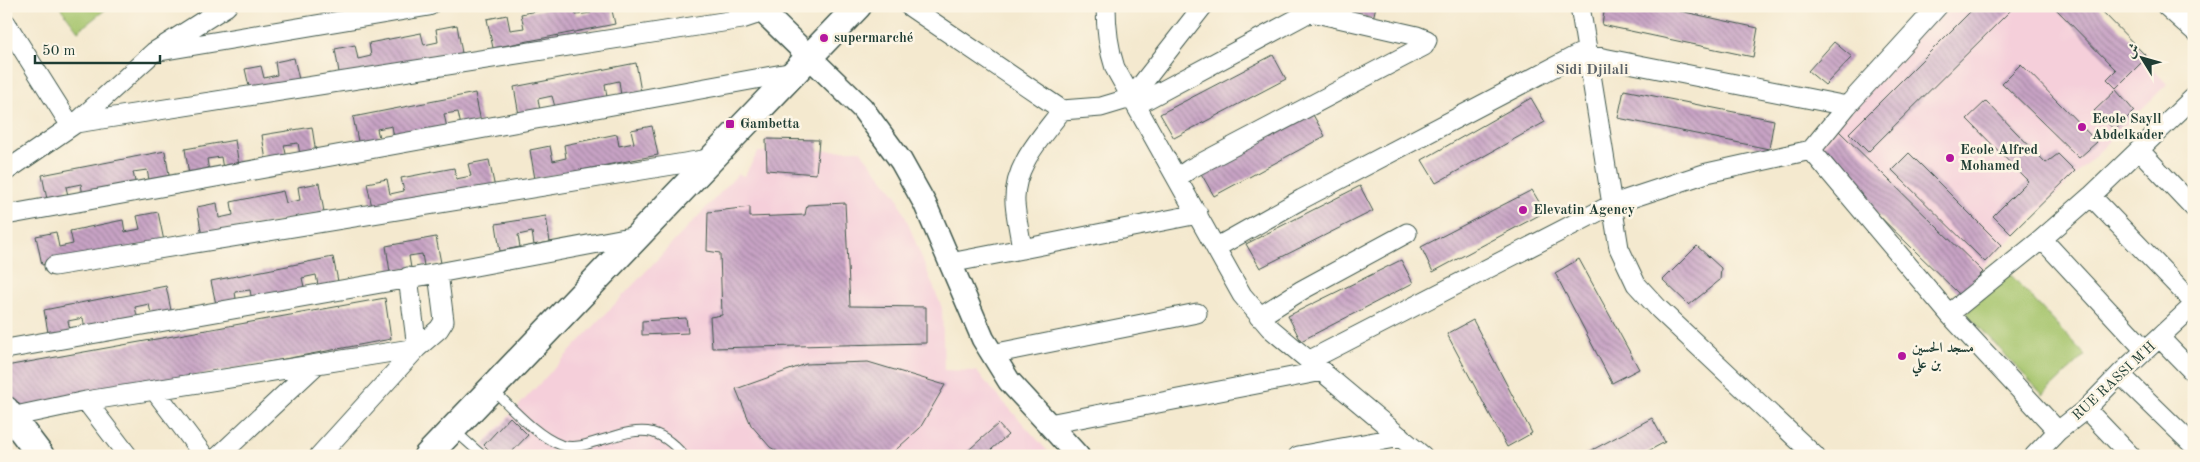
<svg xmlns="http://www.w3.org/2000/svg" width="2200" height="462" font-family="'Old Standard TT',Amiri,serif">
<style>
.built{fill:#f5cfda}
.pitch{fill:#a5c46c;stroke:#628050}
.building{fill:url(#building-back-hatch)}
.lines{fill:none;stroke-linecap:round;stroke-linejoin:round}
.service-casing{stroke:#3f574b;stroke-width:11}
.minor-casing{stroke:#3f574b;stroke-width:21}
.tertiary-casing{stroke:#3f574b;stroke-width:25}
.secondary-casing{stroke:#3f574b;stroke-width:29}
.service{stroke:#fff;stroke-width:9}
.minor{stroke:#fff;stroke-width:19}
.tertiary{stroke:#fff;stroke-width:22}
.secondary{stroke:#fff;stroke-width:26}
.poi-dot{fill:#b5179e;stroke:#fcf5e5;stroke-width:2}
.labels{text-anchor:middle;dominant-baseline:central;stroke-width:5;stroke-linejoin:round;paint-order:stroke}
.poi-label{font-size:14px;font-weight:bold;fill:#1f3d34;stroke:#fcf5e5;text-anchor:start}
.street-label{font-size:14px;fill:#1f3d34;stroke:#fcf5e5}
.neighbourhood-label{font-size:15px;font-weight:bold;fill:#5a6167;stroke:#fcf5e5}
</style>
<defs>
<pattern id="building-back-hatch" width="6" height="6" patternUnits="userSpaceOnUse" patternTransform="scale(1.25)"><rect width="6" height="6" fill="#c8a3c5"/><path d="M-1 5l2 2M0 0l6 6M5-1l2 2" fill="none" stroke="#a286a1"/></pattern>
</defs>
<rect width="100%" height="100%" fill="#fcf5e5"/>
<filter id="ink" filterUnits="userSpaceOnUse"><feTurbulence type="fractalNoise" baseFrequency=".02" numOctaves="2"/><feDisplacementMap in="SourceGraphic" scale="10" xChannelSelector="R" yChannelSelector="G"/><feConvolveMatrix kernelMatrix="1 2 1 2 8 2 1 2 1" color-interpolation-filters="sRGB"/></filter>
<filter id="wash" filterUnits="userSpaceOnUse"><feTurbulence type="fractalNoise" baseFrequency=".0096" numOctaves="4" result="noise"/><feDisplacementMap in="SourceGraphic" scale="20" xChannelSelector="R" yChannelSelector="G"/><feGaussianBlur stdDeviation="1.12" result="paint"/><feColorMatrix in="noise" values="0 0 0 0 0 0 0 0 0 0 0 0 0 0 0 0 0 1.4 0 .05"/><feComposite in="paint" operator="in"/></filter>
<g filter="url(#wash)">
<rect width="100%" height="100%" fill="#f4e9cf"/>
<path class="built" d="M1942,6H2093L2167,84L1960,290L1818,146Z
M860,150L897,196L942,308L944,370L976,371L1052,456H471L738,174L744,176L758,152Z"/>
<path class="pitch" d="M59,6H110L78,31Z
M2009,273L2085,355L2043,395L1966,313Z"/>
<g id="blocks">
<path class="building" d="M329,6H350L352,14L331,18Z
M561,6H574L576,15L591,13L589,6H611L615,24L493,48L487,19L507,15L510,30L524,28L521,14Z
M1318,6H1376L1373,19Z
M1605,6H1657L1758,28L1753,57L1602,25Z
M1976,6H2015L1868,152L1849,133Z
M2053,6H2097L2147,57L2116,88L2107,79L2116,70Z
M457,25L462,53L340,78L335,49L355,45L358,59L371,56L369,43L421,33L424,45L438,42L436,29Z
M1834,42L1852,57L1825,85L1808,71Z
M1273,55L1286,79L1174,138L1160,114Z
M294,58L300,84L251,95L245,69L261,66L264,78L277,75L275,62Z
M636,63L641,92L621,96L619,81L605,84L607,97L555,107L552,96L538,99L540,111L519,115L514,87Z
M2021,64L2097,142L2079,158L2002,83Z
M1624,90L1774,120L1769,149L1618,118Z
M2116,90L2134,111L2115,130L2094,111Z
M475,93L481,122L461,126L458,112L444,114L447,128L394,138L392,126L377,129L380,142L359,146L353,117Z
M1531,98L1545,122L1436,183L1422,160Z
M1986,101L2046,163L2058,154L2075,171L2011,234L1993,216L2028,181L1967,119Z
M1312,113L1325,136L1214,196L1199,170Z
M652,126L658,155L535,179L530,150L550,146L553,161L566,158L564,145L617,134L619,146L634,143L631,130Z
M312,127L316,153L300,155L298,143L284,145L287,158L266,161L262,135Z
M1839,131L1983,272L1960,295L1816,154Z
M766,139L819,140L816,174L767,170Z
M235,140L239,166L223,169L221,157L207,159L209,172L189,175L185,149Z
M165,151L170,181L150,184L147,170L133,172L136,186L83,196L81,184L66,187L69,200L48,204L42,175Z
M1909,153L2001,245L1985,262L1892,170Z
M489,160L495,188L373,212L367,183L387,179L390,194L404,191L401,178L454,168L456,179L471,176L468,164Z
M319,183L324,212L202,236L197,207L217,203L219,218L233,215L231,202L283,191L286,203L300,200L298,187Z
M1360,186L1373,211L1260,268L1246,244Z
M1532,190L1545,212L1433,272L1421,247Z
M845,203L850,306L926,307V343L712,348L710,317L722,315L720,253L707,251L708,212L750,207V217L805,215L807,205Z
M158,212L164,241L42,265L36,236L56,232L59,247L73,244L70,231L123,220L125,232L140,229L137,216Z
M546,216L550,242L534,245L532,232L518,235L520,247L500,251L496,224Z
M436,237L441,263L424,266L422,254L409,256L411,268L390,272L386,246Z
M1697,246L1721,268L1720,280L1689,305L1663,280Z
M333,257L339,286L319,290L316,275L302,278L305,291L252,301L250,290L235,292L237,305L217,309L211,281Z
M1579,259L1639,369L1612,383L1555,273Z
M1401,260L1413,283L1301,341L1288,316Z
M166,286L172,315L152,319L149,304L135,307L138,320L85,330L83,318L68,321L71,334L49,338L44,310Z
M385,298L391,339L7,411L6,366Z
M686,318L688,333L642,335V321Z
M1473,320L1532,433L1507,447L1447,334Z
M868,362L945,385L920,428L889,456H784L770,447L751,425L736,389L806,364Z
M510,417L528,435L508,456H495L484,445Z
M1652,418L1665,442L1639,456H1581Z
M998,424L1008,435L984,456H962Z"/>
</g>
</g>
<g filter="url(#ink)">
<use href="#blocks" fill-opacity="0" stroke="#3f574b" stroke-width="1"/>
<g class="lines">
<defs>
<path id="service" d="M493,390C511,407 537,437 561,445C571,448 582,446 591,443C633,432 652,418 684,456
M455,431L483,456"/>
<path id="minor" d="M909,6L1062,110L1101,107L1131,98L1203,6
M1106,6C1106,28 1108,47 1115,68L1242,295L1270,328L1423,456
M1580,6L1619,248L1636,284L1659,309L1815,456
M2166,6L2194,31
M6,23L71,126
M154,52L429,6
M1136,105L1306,14L1316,13L1417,36L1427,40L1424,46L1190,169L1177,178
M1062,110C1041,138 1013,166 1015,203C1016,218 1020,234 1022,249L1198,214
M76,123L742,19L763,12
M1811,150L1949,314L2058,431
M2140,151L2194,208
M6,171L76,123L154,52L227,6
M2091,196L2194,303
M6,215L794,72
M1217,247L1302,199L1579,54L1588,55L1847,106
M950,263L1022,249
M54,266L709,159
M1949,314L2042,239
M1259,317L1302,290L1407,233
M2160,338L2194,373
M6,349L438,273L636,236
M2145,350L2042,239L2091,196L2194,97
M992,354L1197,313
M1310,360L1613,204L1707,173L1811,150L1847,106L1938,6
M2120,374L2194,446
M155,391L204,456
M86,401L128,456
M2086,409L2131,456
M11,417L86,401L417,348L439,329L444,321L438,273
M1049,424L1323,371
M219,456L317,364
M319,456L417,348L408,277
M1298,456L1401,437
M2034,456L2058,431L2086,409L2120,374L2194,305"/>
<path id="tertiary" d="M757,6L862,108L901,161L925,204L983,339L1009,381L1078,456"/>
<path id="secondary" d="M6,410L41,456
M427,456L858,6"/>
</defs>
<use href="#service" class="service-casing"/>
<use href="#minor" class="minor-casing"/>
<use href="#tertiary" class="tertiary-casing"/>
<use href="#secondary" class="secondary-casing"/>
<use href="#service" class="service"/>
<use href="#minor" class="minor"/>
<use href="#tertiary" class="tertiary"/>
<use href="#secondary" class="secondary"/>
</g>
</g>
<g class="poi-dot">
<circle cx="824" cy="38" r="5"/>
<rect x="725" y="119" width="10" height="10" rx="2.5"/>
<circle cx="2082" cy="127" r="5"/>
<circle cx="1950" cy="158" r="5"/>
<circle cx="1523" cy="210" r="5"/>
<circle cx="1902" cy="356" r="5"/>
</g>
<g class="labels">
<g class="poi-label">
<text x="834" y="38">supermarché</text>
<text x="2092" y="119">Ecole Sayll<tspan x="2092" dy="16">Abdelkader</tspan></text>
<text x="740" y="124">Gambetta</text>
<text x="1960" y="150">Ecole Alfred<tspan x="1960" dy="16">Mohamed</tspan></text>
<text x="1533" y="210">Elevatin Agency</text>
<text x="1912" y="348">مسجد الحسين<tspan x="1912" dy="16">بن علي</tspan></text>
</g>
<g class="street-label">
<text transform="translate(2114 381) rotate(-43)">RUE RASSI M'H</text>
</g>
<g class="neighbourhood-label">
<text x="1592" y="70">Sidi Djilali</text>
</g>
</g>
<rect width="2200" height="462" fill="none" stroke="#fcf5e5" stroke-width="25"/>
<g transform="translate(2142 58) rotate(307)" stroke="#fcf5e5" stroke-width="4" paint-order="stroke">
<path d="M0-4L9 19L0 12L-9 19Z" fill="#1f3d34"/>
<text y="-8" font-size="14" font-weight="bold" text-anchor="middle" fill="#1f3d34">ش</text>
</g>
<path d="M35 55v8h125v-8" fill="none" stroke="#1f3d34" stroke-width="2.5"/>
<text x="42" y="55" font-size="15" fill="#1f3d34" stroke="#fcf5e5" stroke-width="4" paint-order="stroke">50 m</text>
</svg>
